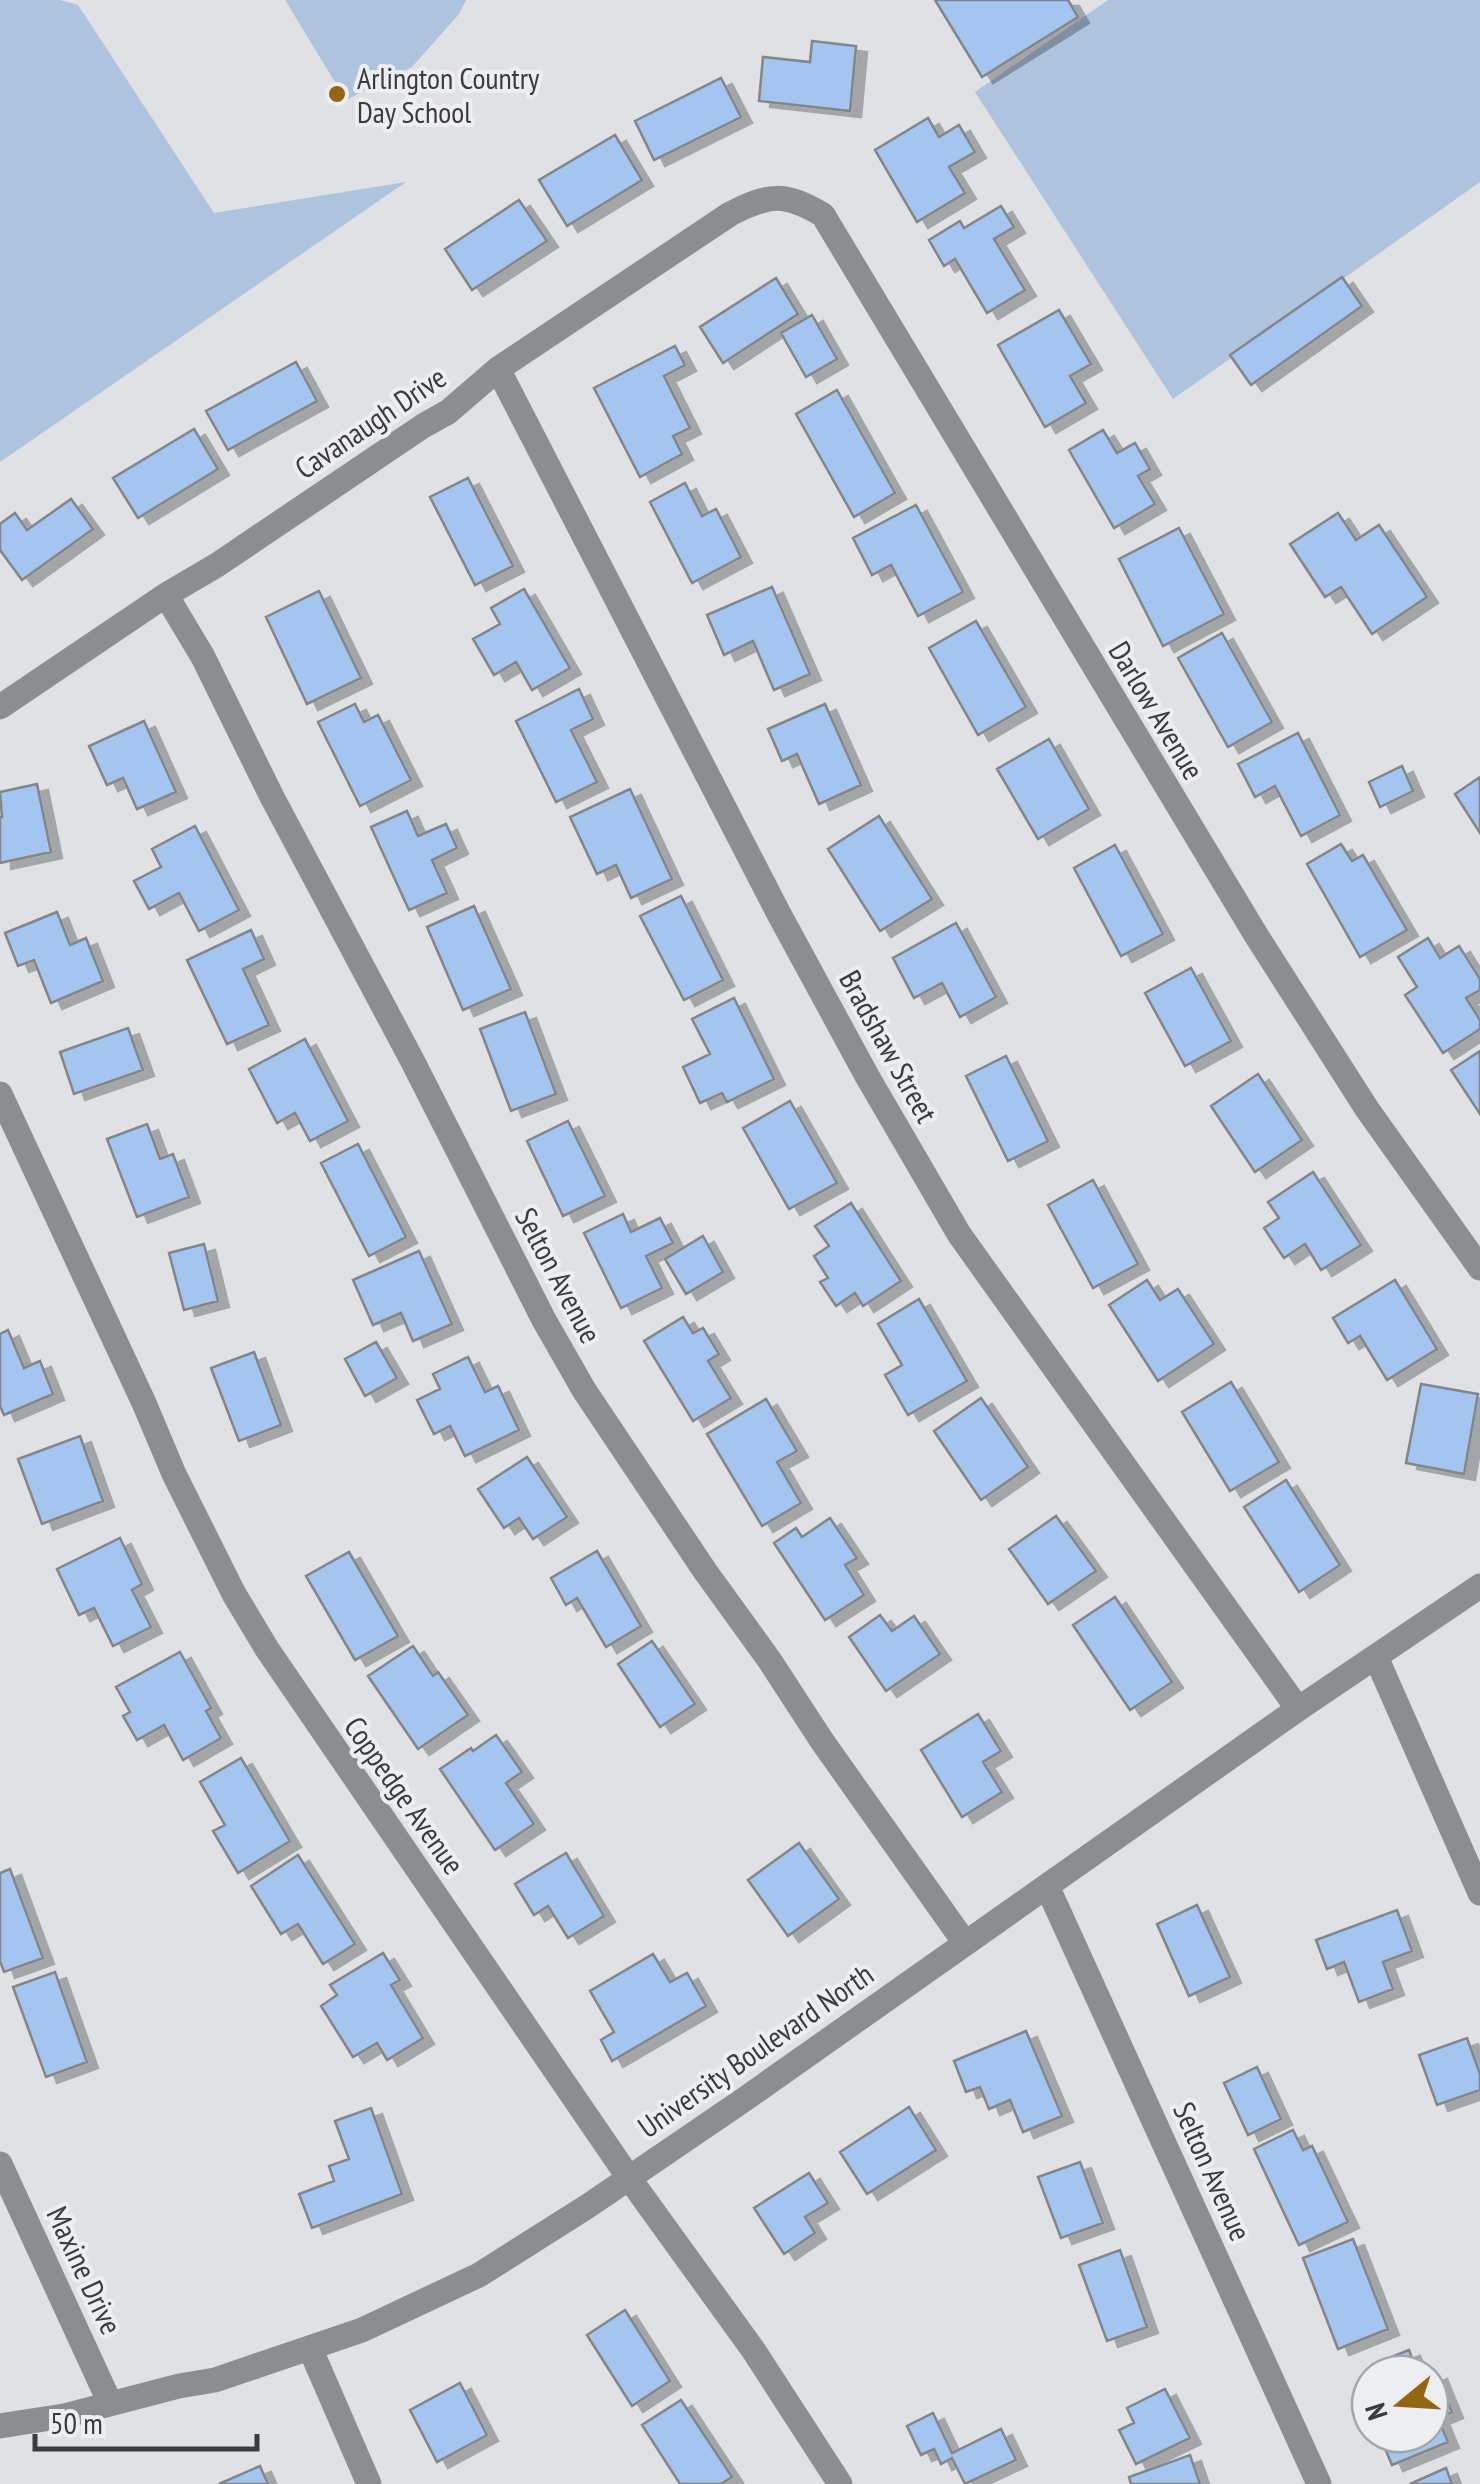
<svg xmlns="http://www.w3.org/2000/svg" width="1480" height="2484" font-family="'PT Sans Narrow',sans-serif">
<style>
.green{fill:#aec3dd}
.building{fill:#a4c5ef;stroke:#838588;stroke-width:2.5;filter:url(#shadow)}
.lines{fill:none;stroke-linecap:round;stroke-linejoin:round}
.minor{stroke:#8c8d8f;stroke-width:25}
.poi-dot{fill:#946513;stroke:#eceef1;stroke-width:4}
.labels{text-anchor:middle;dominant-baseline:central;stroke-width:8;stroke-linejoin:round;paint-order:stroke}
.poi-label{font-size:30px;fill:#3a3b3c;stroke:#eceef1;text-anchor:start}
.street-label{font-size:30px;fill:#3a3b3c;stroke:#eceef1}
</style>
<defs>
<filter id="shadow"><feDropShadow dx="11" dy="6" stdDeviation="0" flood-color="#0004"/></filter>
</defs>
<rect width="100%" height="100%" fill="#dfe1e4"/>
<path class="green" d="M0,0H60L78,5L214,213L406,182L0,462Z
M285,0H466L459,14L412,67L346,100Z
M1108,0H1480V182L1173,399L975,92Z"/>
<path class="building" d="M935,0H1068L1078,17L982,77Z
M812,41L856,46L850,111L759,101L763,57L810,62Z
M721,78L741,117L654,160L635,121Z
M928,118L939,137L959,125L975,152L949,167L965,193L917,222L875,150Z
M615,135L642,180L567,226L539,180Z
M519,200L547,241L472,290L445,249Z
M1001,206L1014,227L994,239L1025,290L987,313L955,259L944,266L929,240L960,221L964,228Z
M1342,277L1362,306L1251,385L1230,355Z
M776,278L798,314L723,363L700,327Z
M1059,310L1091,364L1070,376L1086,403L1045,427L998,345Z
M812,315L837,359L806,377L781,333Z
M675,346L685,365L664,376L690,428L673,436L682,454L640,477L594,388Z
M296,362L317,401L228,450L206,411Z
M837,390L895,493L854,517L796,414Z
M194,429L218,469L138,518L113,478Z
M1103,430L1117,453L1135,443L1150,469L1138,476L1155,504L1114,528L1069,450Z
M468,478L513,566L475,585L430,497Z
M685,483L702,516L716,509L741,557L692,583L650,502Z
M71,499L93,529L22,580L0,550V524L15,513L27,530Z
M916,505L963,592L918,616L891,565L872,575L853,538Z
M1338,513L1356,540L1379,525L1427,597L1372,634L1341,587L1325,597L1290,544Z
M1179,528L1224,614L1163,646L1119,559Z
M772,587L810,674L774,690L753,641L724,655L707,615Z
M524,589L570,668L532,690L516,662L494,675L473,639L500,624L491,608Z
M319,591L361,678L307,704L266,617Z
M976,621L1026,707L978,735L929,648Z
M1222,633L1272,722L1228,747L1178,658Z
M579,689L593,719L571,730L597,782L556,802L516,721Z
M355,704L364,722L378,715L411,780L360,806L318,722Z
M825,704L861,785L819,804L797,754L782,761L768,729Z
M144,721L176,792L137,809L123,778L107,785L89,746Z
M1298,733L1340,815L1301,836L1275,786L1255,797L1238,764Z
M1049,739L1089,809L1038,839L997,769Z
M1402,766L1413,791L1380,807L1369,782Z
M1480,777V833L1455,794Z
M37,784L51,852L0,863V817H2L0,792Z
M630,789L672,879L631,898L616,865L597,874L570,817Z
M407,811L418,836L446,824L457,848L432,860L447,893L409,910L371,827Z
M879,816L932,899L880,931L828,849Z
M195,826L239,910L199,931L179,893L149,909L134,881L161,867L152,849Z
M1341,844L1352,861L1363,855L1407,930L1360,957L1307,864Z
M1115,845L1163,934L1121,956L1074,868Z
M681,896L723,980L684,1000L640,916Z
M474,906L511,989L463,1010L427,927Z
M57,912L70,945L86,938L103,981L51,1003L34,960L18,966L5,933Z
M956,923L996,997L960,1017L942,983L914,998L893,958Z
M251,930L264,959L243,969L269,1025L227,1044L187,960Z
M1428,938L1440,958L1459,946L1480,979V990L1466,998L1480,1020V1029L1443,1053L1405,995L1417,987L1398,957Z
M1191,968L1231,1041L1185,1066L1145,993Z
M734,998L774,1079L727,1102L722,1093L700,1103L683,1067L710,1054L692,1019Z
M525,1012L556,1094L511,1111L480,1029Z
M128,1028L143,1070L74,1094L60,1052Z
M305,1039L348,1121L310,1141L295,1113L277,1123L249,1069Z
M1480,1051V1114L1451,1070Z
M1006,1056L1048,1141L1008,1161L966,1076Z
M1258,1074L1302,1140L1255,1172L1211,1106Z
M790,1101L837,1183L789,1209L743,1128Z
M568,1121L605,1196L563,1216L527,1141Z
M147,1124L160,1159L173,1154L189,1197L137,1217L107,1139Z
M358,1144L406,1237L369,1256L321,1163Z
M1313,1172L1361,1245L1321,1270L1305,1244L1284,1258L1264,1228L1279,1218L1268,1202Z
M1093,1180L1138,1264L1093,1288L1048,1205Z
M851,1203L901,1281L863,1306L855,1293L836,1306L820,1282L828,1278L814,1256L829,1246L815,1226Z
M623,1214L631,1232L660,1218L673,1243L646,1256L662,1288L621,1308L584,1233Z
M703,1236L723,1272L686,1294L665,1259Z
M204,1244L218,1301L184,1310L169,1253Z
M419,1251L452,1324L413,1341L401,1313L373,1325L353,1280Z
M1147,1280L1160,1300L1178,1289L1214,1344L1158,1381L1109,1305Z
M1395,1280L1437,1349L1387,1380L1360,1336L1348,1343L1333,1318Z
M919,1299L967,1381L908,1415L885,1375L902,1365L878,1324Z
M683,1317L693,1333L703,1328L719,1354L708,1361L731,1398L693,1421L644,1341Z
M8,1330L24,1368L40,1361L53,1394L4,1415L0,1406V1334Z
M376,1342L397,1378L365,1396L345,1359Z
M254,1352L281,1425L239,1441L211,1368Z
M468,1357L485,1392L498,1386L519,1430L465,1456L450,1426L434,1434L417,1400L440,1389L433,1374Z
M1231,1382L1279,1462L1230,1491L1182,1412Z
M1421,1384L1478,1394L1464,1474L1406,1463Z
M981,1398L1028,1467L981,1500L934,1431Z
M766,1399L797,1451L777,1462L801,1503L762,1526L707,1434Z
M80,1436L103,1501L42,1524L18,1459Z
M527,1457L567,1517L533,1539L519,1518L504,1528L478,1489Z
M1286,1480L1340,1565L1299,1592L1244,1507Z
M1056,1516L1096,1571L1048,1604L1009,1549Z
M830,1518L857,1558L845,1565L864,1595L825,1620L774,1543L796,1528L802,1537Z
M120,1538L142,1584L132,1590L151,1627L113,1646L94,1608L79,1615L57,1569Z
M597,1551L641,1626L606,1647L577,1598L566,1605L551,1578Z
M349,1552L398,1636L355,1660L306,1576Z
M1115,1597L1172,1682L1130,1710L1073,1625Z
M880,1615L892,1631L914,1616L940,1654L886,1691L849,1637Z
M652,1641L695,1704L660,1727L618,1664Z
M413,1646L433,1676L438,1672L468,1715L418,1749L368,1676Z
M180,1652L211,1708L206,1711L221,1738L183,1760L164,1725L137,1740L123,1716L130,1712L116,1687Z
M978,1714L1001,1751L983,1762L1002,1792L962,1817L921,1750Z
M496,1735L522,1772L506,1783L534,1824L495,1850L440,1769L471,1748L473,1751Z
M241,1758L290,1841L238,1873L213,1831L225,1825L200,1782Z
M799,1843L839,1899L788,1936L748,1880Z
M566,1853L604,1916L568,1938L548,1906L534,1915L515,1884Z
M298,1855L355,1944L323,1964L298,1924L281,1934L251,1886Z
M10,1869L43,1958L4,1972L0,1961V1873Z
M1197,1905L1230,1977L1189,1996L1157,1924Z
M1397,1910L1412,1951L1383,1962L1393,1989L1359,2002L1344,1962L1327,1969L1316,1940Z
M383,1953L400,1980L391,1985L423,2038L387,2060L377,2043L353,2057L321,2006L337,1995L330,1985Z
M653,1954L670,1982L687,1973L706,2006L612,2061L601,2040L614,2032L590,1991Z
M55,1972L87,2062L46,2077L13,1987Z
M1026,2031L1062,2116L1023,2132L1010,2100L989,2109L980,2087L966,2092L954,2061Z
M1467,2038L1480,2074V2090L1437,2105L1419,2055Z
M1257,2067L1281,2119L1248,2135L1224,2083Z
M909,2107L936,2150L867,2194L840,2152Z
M371,2108L402,2194L312,2228L299,2194L334,2181L329,2166L349,2159L335,2121Z
M1293,2130L1303,2150L1312,2146L1348,2222L1299,2245L1254,2149Z
M1080,2162L1103,2223L1061,2238L1038,2177Z
M809,2173L828,2203L805,2217L815,2233L784,2254L754,2208Z
M1353,2239L1388,2329L1338,2349L1303,2258Z
M1120,2250L1147,2327L1107,2341L1079,2265Z
M625,2310L670,2381L632,2406L587,2335Z
M1409,2350L1418,2374H1376L1372,2365Z
M1436,2373L1452,2412L1438,2418L1448,2442L1392,2465L1379,2434H1430V2376Z
M460,2383L487,2435L437,2462L410,2410Z
M1165,2389L1190,2438L1136,2464L1119,2430L1134,2423L1127,2408Z
M681,2400L732,2477L721,2484H680L642,2425Z
M933,2413L952,2453L1001,2429L1016,2460L965,2484L952,2458L941,2464L934,2449L921,2455L907,2426Z
M1190,2455L1200,2484H1131L1129,2477Z
M260,2466L268,2484H219Z
M1446,2468L1452,2484H1410Z"/>
<g class="lines">
<path class="minor" d="M498,369L779,914L867,1076L959,1234L1298,1709
M166,595L203,657L272,797L412,1060L544,1320L584,1390L705,1571L770,1661L822,1741L965,1943
M0,707L166,595L217,565L423,426L448,412L498,369L730,214C769,194 784,192 823,215L1256,935L1367,1109L1480,1268
M0,1094L144,1403L174,1474L234,1594L267,1649L629,2178L754,2351L840,2484
M1376,1657L1480,1893
M1047,1886L1319,2484
M0,2164L110,2403
M310,2348L369,2484
M0,2426L64,2416L179,2386L215,2380L362,2330L479,2275L588,2206L742,2101L1298,1709L1480,1586"/>
</g>
<circle class="poi-dot" cx="337" cy="94" r="10"/>
<g class="labels">
<g class="poi-label">
<text x="357" y="77">Arlington Country<tspan x="357" dy="34">Day School</tspan></text>
</g>
<g class="street-label">
<text transform="translate(370 422) rotate(-34)">Cavanaugh Drive</text>
<text transform="translate(1157 710) rotate(59)">Darlow Avenue</text>
<text transform="translate(889 1046) rotate(61)">Bradshaw Street</text>
<text transform="translate(559 1275) rotate(62)">Selton Avenue</text>
<text transform="translate(405 1795) rotate(55)">Coppedge Avenue</text>
<text transform="translate(755 2050) rotate(-35)">University Boulevard North</text>
<text transform="translate(1213 2171) rotate(66)">Selton Avenue</text>
<text transform="translate(85 2270) rotate(65)">Maxine Drive</text>
</g>
</g>
<g transform="translate(1400 2404) rotate(252)"><circle r="48" fill="#eceef1" stroke="#a5a6a9" stroke-width="2.5"/>
<path d="M0-8L18 38L0 25L-18 38Z" fill="#946513"/>
<text y="-15" font-size="28" font-weight="bold" text-anchor="middle" fill="#3a3b3c">N</text>
</g>
<path d="M35 2434v15h222v-15" fill="none" stroke="#3a3b3c" stroke-width="5"/>
<text x="50" y="2434" font-size="30" fill="#3a3b3c" stroke="#eceef1" stroke-width="8" paint-order="stroke">50 m</text>
</svg>
